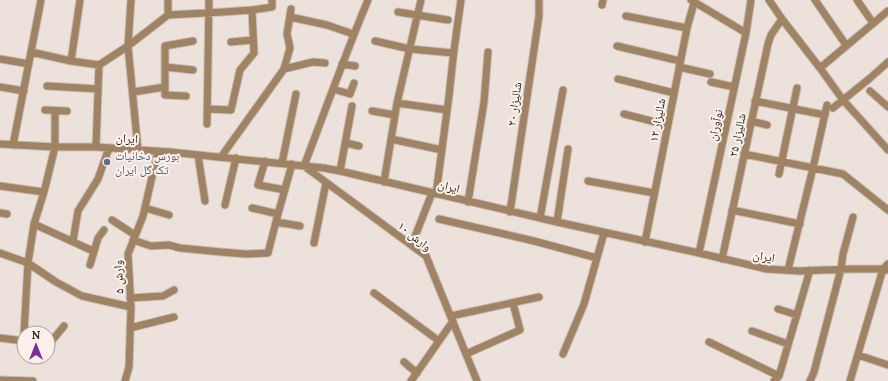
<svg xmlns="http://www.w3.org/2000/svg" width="888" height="381" font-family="Lora,'Noto Naskh Arabic',serif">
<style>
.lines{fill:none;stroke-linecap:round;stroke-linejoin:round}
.minor-casing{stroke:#c9c0ba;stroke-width:9}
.minor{stroke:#a08363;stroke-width:7}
.service-dot{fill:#5c6f8a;stroke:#faf0e9;stroke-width:1.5}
.labels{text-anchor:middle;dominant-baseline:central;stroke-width:4;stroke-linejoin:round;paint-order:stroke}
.street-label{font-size:12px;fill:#282422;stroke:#faf0e9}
.service-label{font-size:12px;fill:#4e5e75;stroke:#faf0e9;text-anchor:start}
</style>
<rect width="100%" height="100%" fill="#ece2db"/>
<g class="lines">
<defs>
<path id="minor" d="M131,0L128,46L138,150
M368,0C345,55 325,111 304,166L426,256L477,381
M691,0L746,33
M769,0L782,19L820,68L843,100L888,150
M815,0L846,45
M857,0L873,23
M602,5L603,0
M398,12L448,20
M168,15V0
M626,16L687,28
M290,17L327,25L353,34
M375,41L410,49L453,53
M231,42L253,40
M617,46L680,61
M31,52L71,61L99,65L128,46L168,15L223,12L252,10L272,7V0
M0,59L29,64
M71,61L80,0
M342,64L355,66
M165,67L193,70
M679,67L710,74
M820,68L888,11
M284,69L313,62L325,63
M618,79L674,93
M711,82L734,87
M47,86L98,89
M0,87L24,91
M333,89L350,94L354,83
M870,91L888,107
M133,92L165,87
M186,96L165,95V46L193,41
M755,101L825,115
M397,103L447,110
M833,108L869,79L888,62
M208,109L231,110L240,70L254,53L252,10
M45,110L67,111
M372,111L395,115
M624,114L667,125
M751,121L767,125
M207,124L209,0
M391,139L442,150
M346,143L359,146
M0,144L55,147H96L170,152L324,168L340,171L557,222L699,253L767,269L799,271L850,269H883L888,270
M13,145L41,0
M96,147L99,65
M744,154L843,174L888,210
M198,155L205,201
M221,157L284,69L290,48L287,34L291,9
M265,161L258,185L285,190
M282,163L296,94
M340,171L352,106
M779,174L797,88
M588,181L654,193
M384,182L397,103L421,0
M0,186L44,192
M436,194L449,96L454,50L461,0
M468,202L484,102L488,52
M225,205L236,158
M145,208L169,215
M252,208L278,214
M732,210L800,224
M510,212L539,16V0
M0,213L7,214
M540,218L563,90
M439,219L534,241L597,258
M112,220L135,235
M276,222L300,226
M557,222L568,149
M34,224L93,251
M414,239L432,193
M133,240L151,246L169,245L180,248L221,252L246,254L268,253L278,214L292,164
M73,241L78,211L98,179L109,148
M645,242L687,28L694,3
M314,243L326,183
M0,253L28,263L56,282L82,296L131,307
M699,253L746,33L751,0
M722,259L768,44L771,35L782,19
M90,265L98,238L104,230
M788,270L813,168L827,105
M374,293L439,341
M130,298L163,296L174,290
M778,309L797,315
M451,316L539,297
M130,328L174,317
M752,331L788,344
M24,333L28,263L34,224L44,192L55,147V111
M0,338L24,341
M709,342L779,376
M48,343H50L64,326
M466,354L520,330L513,303
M563,354L584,304L604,233
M858,355L888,365
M404,362L417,373
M0,380L33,381
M125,381L129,367L131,307L128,254L143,216L158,151
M411,381L453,321
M774,381L779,376L810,270
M810,381L814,372L841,269L843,254L853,217
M850,381L883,269L888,264"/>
</defs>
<use href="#minor" class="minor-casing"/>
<use href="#minor" class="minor"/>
</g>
<circle class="service-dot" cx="107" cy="162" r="4"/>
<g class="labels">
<g class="street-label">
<text transform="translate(514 104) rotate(-82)">شالیزار ۲۰</text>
<text transform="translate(657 120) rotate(-79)">شالیزار ۱۲</text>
<text transform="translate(715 125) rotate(-78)">نوآوران</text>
<text transform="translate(737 135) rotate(-78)">شالیزار ۲۵</text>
<text transform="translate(127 138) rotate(4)">ایران</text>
<text transform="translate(449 186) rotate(14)">ایران</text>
<text transform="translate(415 236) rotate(39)">وارش ۱۰</text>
<text transform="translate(764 256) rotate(9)">ایران</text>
<text transform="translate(118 277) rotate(-93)">وارش ۵</text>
</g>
<g class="service-label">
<text x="115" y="155">بورس دخانیات<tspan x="115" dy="14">تک گل ایران</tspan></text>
</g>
</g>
<g transform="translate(36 345)"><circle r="19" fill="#faf0e9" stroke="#a69e99"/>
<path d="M0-3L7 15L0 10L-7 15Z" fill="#7d2a9a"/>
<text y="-6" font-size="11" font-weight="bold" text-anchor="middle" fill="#282422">N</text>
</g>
</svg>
